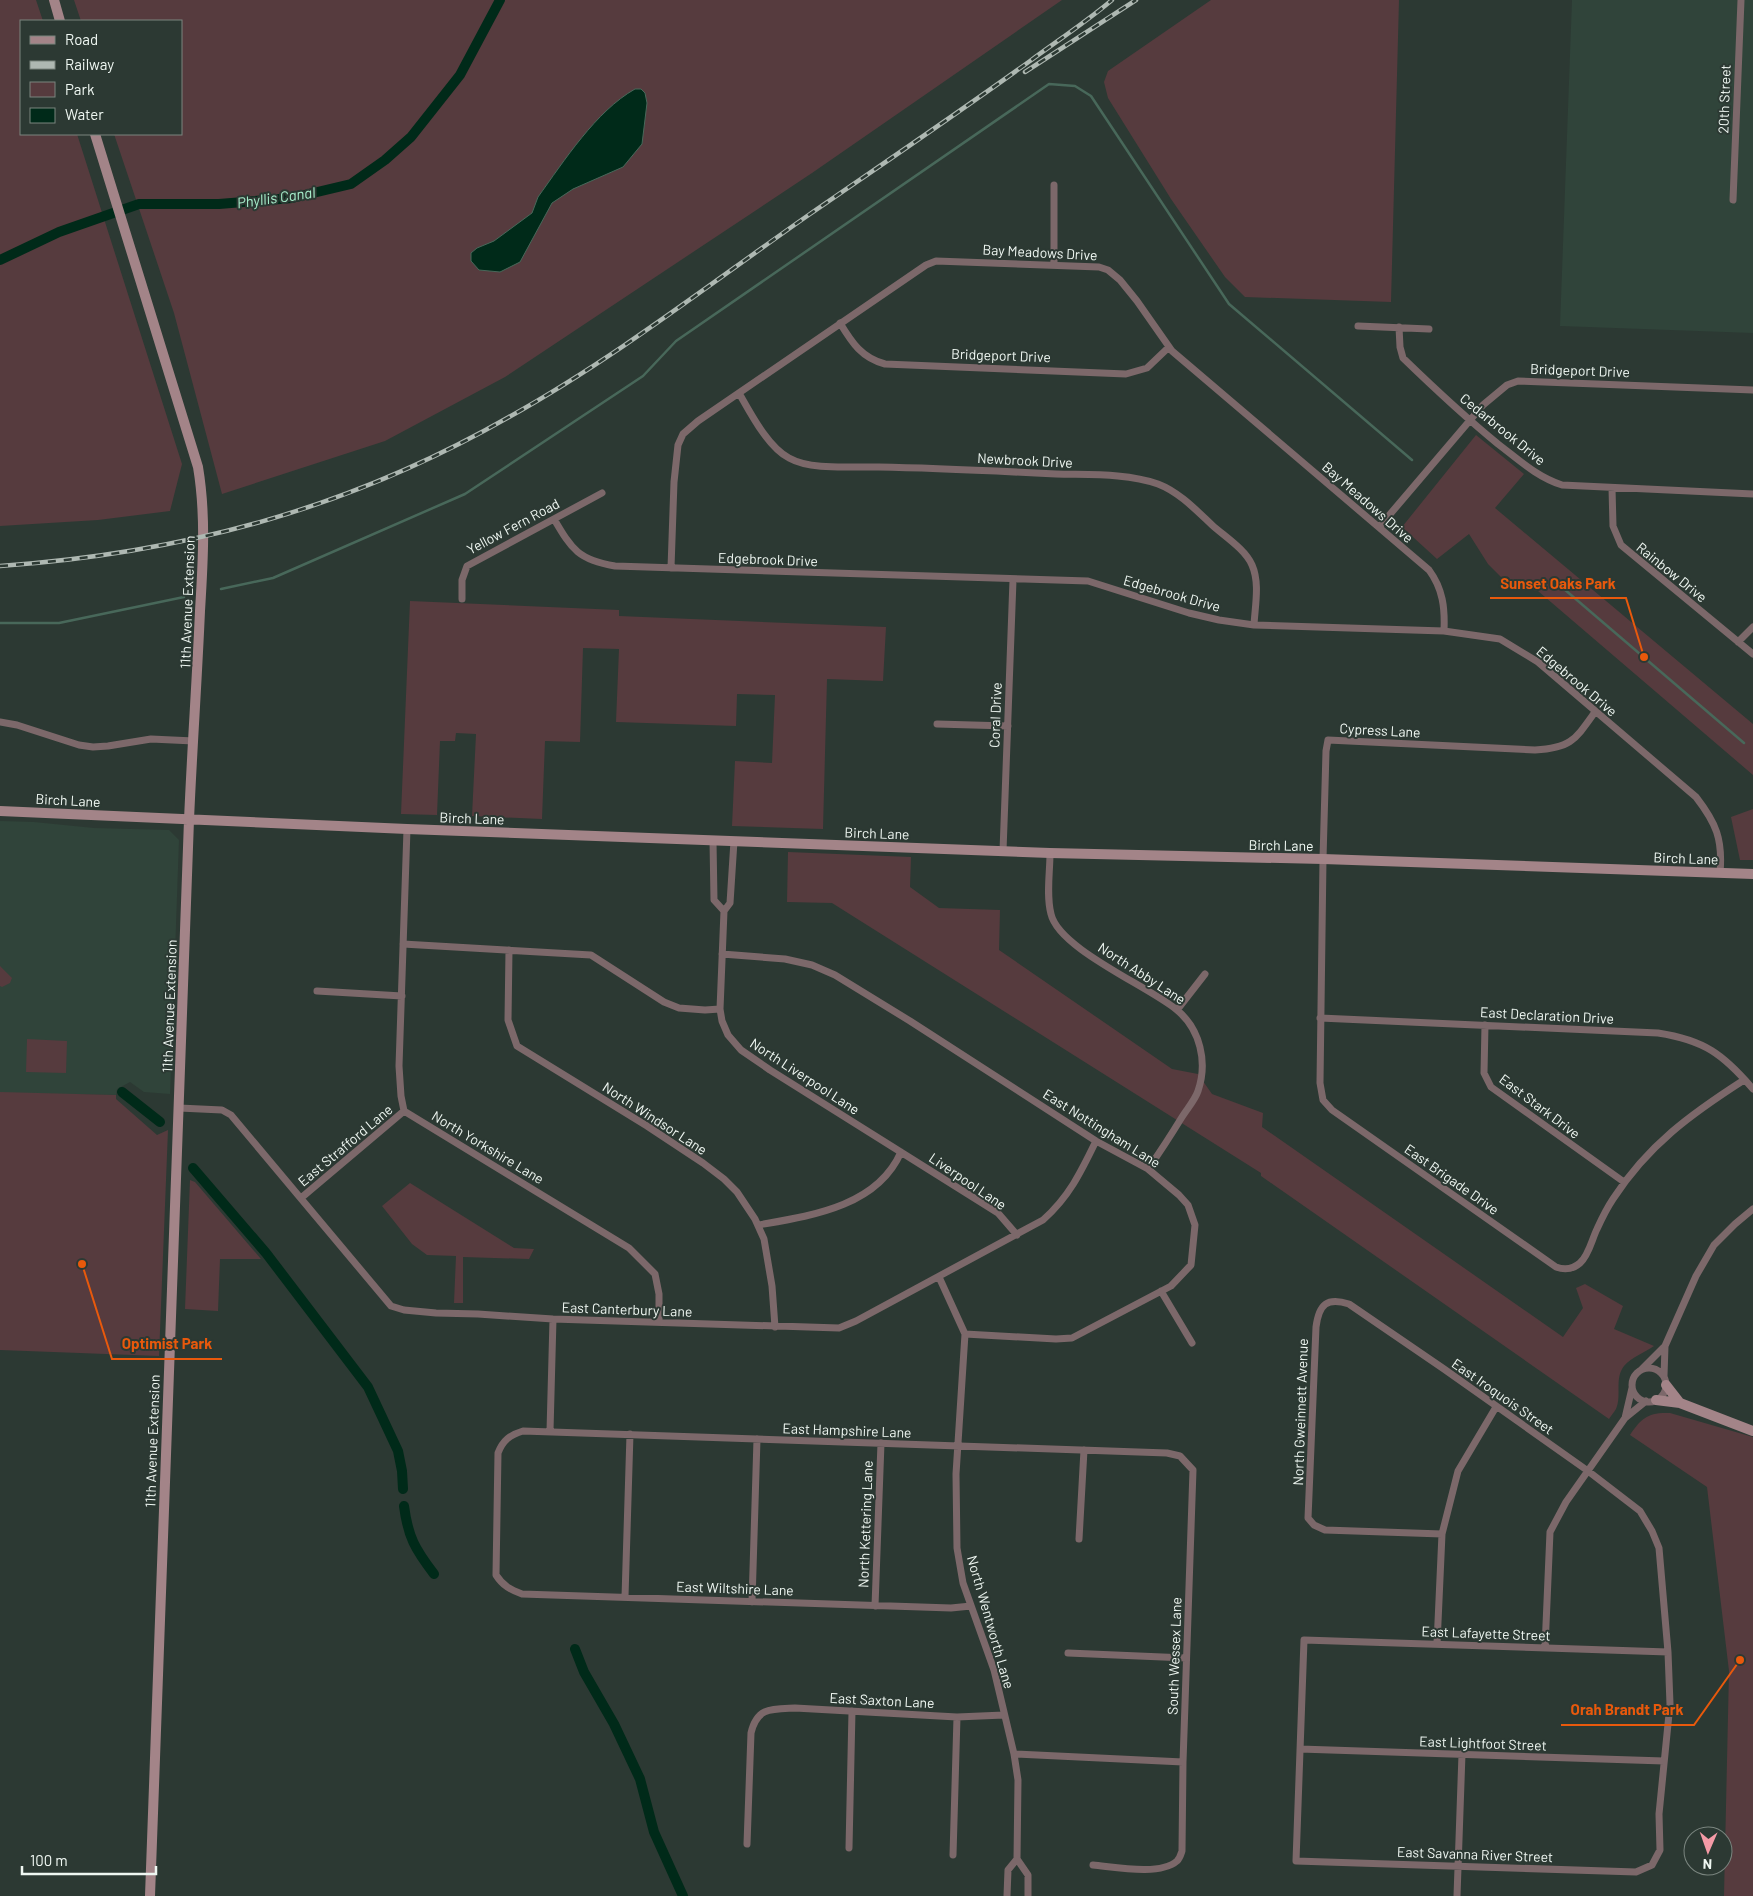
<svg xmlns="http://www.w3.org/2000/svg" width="1753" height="1896" font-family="Barlow,sans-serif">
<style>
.built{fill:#30443a}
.green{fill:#563b3e}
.water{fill:#002a19;stroke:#48685a}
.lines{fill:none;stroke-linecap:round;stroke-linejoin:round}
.stream{stroke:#48685a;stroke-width:2.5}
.canal{stroke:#002a19;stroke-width:10}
.street{stroke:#7c686a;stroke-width:7}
.secondary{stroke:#a38488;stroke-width:10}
.rail-casing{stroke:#aeb8b2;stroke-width:4.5}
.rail{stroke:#2c3933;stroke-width:2.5;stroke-dasharray:8;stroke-linecap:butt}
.labels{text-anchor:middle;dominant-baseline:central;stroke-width:4;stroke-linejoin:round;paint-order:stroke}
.street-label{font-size:14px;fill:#eff7f2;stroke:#2c3933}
.water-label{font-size:15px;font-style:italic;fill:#a7eecb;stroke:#2c3933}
.leader{fill:none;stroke:#e8590c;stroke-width:2}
.callout-dot{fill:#e8590c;stroke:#2c3933;stroke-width:2}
.callout-label{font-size:15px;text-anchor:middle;font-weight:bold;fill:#e8590c;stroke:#2c3933;stroke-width:4;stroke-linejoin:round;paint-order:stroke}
</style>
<rect width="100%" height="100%" fill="#2c3933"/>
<path class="built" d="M1572,0H1753V333L1560,326Z
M0,821L34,822L94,828L169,830L179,840L170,1094L144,1092L130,1082L117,1089L116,1095L0,1093Z"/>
<path class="green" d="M0,0H36L43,21H21V134H77L182,464L170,511L98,520L0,526Z
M74,0H1062L812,173L505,377L385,441L222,494L174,313L114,134H181V21H81Z
M1211,0H1399L1391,302L1245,297L1225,277L1171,199L1108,98L1104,82L1108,71Z
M1476,435L1524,474L1495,508L1753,724V775L1538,591L1509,585L1488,564L1469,534L1437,559L1402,527Z
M410,601L619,610V616L886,627L883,681L827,679L823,829L732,826L735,761L772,763L775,695L737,694L736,726L616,722L619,649L583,648L580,742L545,741L542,819L472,816L476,734L456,733L455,741H440L437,815L401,814Z
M1753,809V860H1740L1731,817Z
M788,852L911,857L910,887L939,908L1000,910L999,950L1172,1069L1198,1074L1212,1094L1263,1113L1262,1127L1563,1337L1583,1308L1576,1288L1585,1284L1623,1306L1614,1329L1654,1346C1644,1353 1632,1357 1624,1366C1614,1379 1622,1395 1616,1409C1614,1412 1611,1416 1609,1419L1261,1176V1173L832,903L787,902Z
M0,966L12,978L10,983L2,987L0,986Z
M27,1039L67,1041L66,1073L26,1072Z
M0,1092L116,1095V1099L157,1135L168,1130L159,1356L0,1350Z
M190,1180L195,1182L261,1259H220L218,1311L185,1309Z
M410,1183L514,1248L534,1249L529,1259L463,1257V1303H454L456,1256L427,1255L412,1244L382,1206Z
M1662,1413H1670L1753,1437V1896H1724L1729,1671L1707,1487L1630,1435C1639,1422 1645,1414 1662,1413Z"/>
<path class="water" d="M635,89H641L645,93L647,103L642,144L623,167L573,189L552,203L520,262L500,272L479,270L471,261V253L477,248L494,241L532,213L538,197C564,161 596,111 635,89Z"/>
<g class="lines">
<path class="stream" d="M1557,583L1744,743
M221,589L273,578L465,494L643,376L676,341L1049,84L1075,86L1091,96L1229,304L1412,460
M0,623H59L184,597"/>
<path class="canal" d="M0,260L59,232L139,204H219L292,198L351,184L385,160L411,137L460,75L500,0
M122,1092L160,1122
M193,1168L266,1253L368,1387L398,1451L402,1471L403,1489
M404,1506C408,1537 415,1549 434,1574
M575,1649L584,1672L614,1724L640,1779L654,1832L683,1896"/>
<path class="street" d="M1054,185V264
M1733,200L1741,0
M840,323C852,343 862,358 885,364L1126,374L1147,368L1169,347
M1358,326L1429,329
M1399,327L1400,347L1403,358C1434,388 1465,417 1498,444C1519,460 1537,477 1562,485L1753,494
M739,393C751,414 768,447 789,458C812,471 853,466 879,467C938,468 997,471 1056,474C1089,475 1127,473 1158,484C1179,492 1196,510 1212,525C1224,536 1245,549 1252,565C1260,583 1255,606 1254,625
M1612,488L1613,526L1621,545L1753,654
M554,519C572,550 579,560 615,566L1088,581L1189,613L1219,620L1254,625L1444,631L1500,639L1538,662L1696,797C1716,823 1723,839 1720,873
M1380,526L1483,405L1507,385L1518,381L1753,390
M671,568L674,482L678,445L683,434L698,421L926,265L936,261L1099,267L1108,270L1120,280L1137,301L1172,351L1429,570C1443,589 1445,608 1444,631
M462,599V580L467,566L602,493
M1738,642L1753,627
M1595,712C1575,740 1571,748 1535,750L1328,740L1326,751L1323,859L1320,1083L1323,1100L1332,1110L1556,1267C1564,1270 1573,1269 1580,1263C1589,1255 1592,1239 1597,1229C1602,1218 1607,1208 1613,1199C1648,1145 1691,1114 1744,1080
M0,722L17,725L79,745L93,747L108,746L151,739L194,741
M937,724L1008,726
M407,829L399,1066L401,1096L404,1111L629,1248L655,1274L659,1294V1322
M713,841L714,900L724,911
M734,841L730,903L724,911L720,1009L722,1021L728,1035L741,1050L770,1070L998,1213L1017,1235
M1003,851L1013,580
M1050,853C1050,873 1046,895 1051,914C1059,949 1148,986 1177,1010C1200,1029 1208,1062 1198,1091C1195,1100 1187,1109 1182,1117C1171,1135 1160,1152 1148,1169
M403,944L591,955L664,1002L679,1008L705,1010L720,1009
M509,950L508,1020L517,1046L647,1126L703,1163L724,1179L737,1192L755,1219L764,1239L772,1286L775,1327
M722,954L785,959L812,965L835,975L910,1021L1096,1141L1148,1169L1179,1195L1188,1205L1195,1225L1191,1265L1171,1286L1072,1338L1056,1339L965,1334
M317,991L402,996
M1177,1010L1205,974
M1320,1018L1658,1033C1704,1040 1723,1054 1753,1089
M1485,1025L1484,1073L1491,1087L1624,1182
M179,1108L222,1110L231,1115L391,1306L404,1310L436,1313L478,1314L553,1319L839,1328L856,1321L1043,1220C1069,1197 1081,1172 1096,1141
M301,1198L404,1111
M758,1225C810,1216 877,1207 901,1152
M939,1277L965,1334L956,1474L957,1548L963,1583L994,1670L1014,1754L1018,1780L1017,1859L1028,1875V1896
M1161,1291L1192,1343
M1632 1385a17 17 0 1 1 34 0a17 17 0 1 1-34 0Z
M1642,1369L1665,1346
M1664,1376L1665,1346L1696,1276L1714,1245L1735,1224L1753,1209
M1632,1388L1625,1418L1646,1401
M550,1431L553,1319
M1442,1534L1325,1530L1314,1525L1308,1518L1316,1327C1319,1304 1327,1297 1349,1304L1444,1369L1588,1471L1640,1511L1652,1531L1659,1548L1668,1652L1670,1704L1659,1814L1660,1850L1652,1865L1636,1872L1296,1861L1304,1640L1668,1652
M1079,1539L1084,1450
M625,1597L630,1434
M752,1602L757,1439
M875,1606L881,1443
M971,1606L951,1608L522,1594C511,1590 503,1586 496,1575L498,1453C503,1440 510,1435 523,1431L1167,1453L1180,1456L1193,1470L1183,1762L1182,1851C1181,1854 1180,1858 1177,1861C1160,1876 1115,1867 1093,1865
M1437,1644L1442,1534L1458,1471L1496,1407
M1545,1648L1550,1532L1566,1502L1625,1418
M1068,1653L1186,1658
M1300,1749L1664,1761
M1014,1754L1183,1762
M747,1844L751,1733C757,1707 772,1709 795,1708L957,1717L1004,1715
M849,1848L852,1711
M953,1855L957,1717
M1007,1896L1008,1870L1017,1859
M1457,1896L1462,1754"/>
<path class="secondary" d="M54,0L60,21
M95,134L198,467C206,515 203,562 200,611C197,680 192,750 189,820L150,1896
M0,811L407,829L1050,853L1323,859L1753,874
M1666,1385L1680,1403
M1656,1400L1680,1403L1753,1431"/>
<defs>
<path id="rail" d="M1025,72L1136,0
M0,566C184,553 348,509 509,417C615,358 711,283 810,214C884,163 958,113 1030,61C1057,41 1086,22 1112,0"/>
</defs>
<use href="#rail" class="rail-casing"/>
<use href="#rail" class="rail"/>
</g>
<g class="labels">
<g class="street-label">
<text transform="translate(1724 99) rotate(-88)">20th Street</text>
<text transform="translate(1040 252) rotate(3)">Bay Meadows Drive</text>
<text transform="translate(1001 355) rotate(2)">Bridgeport Drive</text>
<text transform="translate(1580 370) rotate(2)">Bridgeport Drive</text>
<text transform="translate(1503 429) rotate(39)">Cedarbrook Drive</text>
<text transform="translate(1025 460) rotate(3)">Newbrook Drive</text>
<text transform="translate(1368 502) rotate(41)">Bay Meadows Drive</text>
<text transform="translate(513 526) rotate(-28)">Yellow Fern Road</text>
<text transform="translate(768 559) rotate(2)">Edgebrook Drive</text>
<text transform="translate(1672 572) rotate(39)">Rainbow Drive</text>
<text transform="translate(1172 593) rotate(16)">Edgebrook Drive</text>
<text transform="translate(187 602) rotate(-88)">11th Avenue Extension</text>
<text transform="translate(1577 681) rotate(40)">Edgebrook Drive</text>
<text transform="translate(995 715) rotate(-88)">Coral Drive</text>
<text transform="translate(1380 730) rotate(3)">Cypress Lane</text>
<text transform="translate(68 800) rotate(3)">Birch Lane</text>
<text transform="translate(472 818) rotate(2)">Birch Lane</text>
<text transform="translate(877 833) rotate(2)">Birch Lane</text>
<text transform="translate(1281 845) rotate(1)">Birch Lane</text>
<text transform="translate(1686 858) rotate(2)">Birch Lane</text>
<text transform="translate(1142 973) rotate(33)">North Abby Lane</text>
<text transform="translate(169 1006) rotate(-88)">11th Avenue Extension</text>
<text transform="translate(1547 1015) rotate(3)">East Declaration Drive</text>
<text transform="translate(805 1076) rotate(33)">North Liverpool Lane</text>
<text transform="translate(1540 1106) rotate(37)">East Stark Drive</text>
<text transform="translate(655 1118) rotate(33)">North Windsor Lane</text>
<text transform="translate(1102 1128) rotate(32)">East Nottingham Lane</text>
<text transform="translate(345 1145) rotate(-40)">East Strafford Lane</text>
<text transform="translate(488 1147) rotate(31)">North Yorkshire Lane</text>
<text transform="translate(1452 1179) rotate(35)">East Brigade Drive</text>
<text transform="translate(968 1181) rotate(34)">Liverpool Lane</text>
<text transform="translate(627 1309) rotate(2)">East Canterbury Lane</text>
<text transform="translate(1503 1396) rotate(35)">East Iroquois Street</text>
<text transform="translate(1300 1412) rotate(-88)">North Gweinnett Avenue</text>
<text transform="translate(847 1430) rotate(2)">East Hampshire Lane</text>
<text transform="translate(152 1441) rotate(-88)">11th Avenue Extension</text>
<text transform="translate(865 1524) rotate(-88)">North Kettering Lane</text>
<text transform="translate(735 1588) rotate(2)">East Wiltshire Lane</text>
<text transform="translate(991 1622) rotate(74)">North Wentworth Lane</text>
<text transform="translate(1486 1633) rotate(2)">East Lafayette Street</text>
<text transform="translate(1174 1656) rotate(-88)">South Wessex Lane</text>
<text transform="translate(882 1700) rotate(3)">East Saxton Lane</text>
<text transform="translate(1483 1743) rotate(2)">East Lightfoot Street</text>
<text transform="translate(1475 1854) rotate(2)">East Savanna River Street</text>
</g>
<g class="water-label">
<text transform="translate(276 197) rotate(-8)">Phyllis Canal</text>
</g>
</g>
<path class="leader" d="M1644 657L1626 598H1490M82 1264L112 1359H222M1740 1660L1694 1725H1561"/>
<g class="callout-dot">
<circle cx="1644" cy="657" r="5"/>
<circle cx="82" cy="1264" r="5"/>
<circle cx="1740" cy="1660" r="5"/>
</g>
<g class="callout-label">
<text x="1558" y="589">Sunset Oaks Park</text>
<text x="167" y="1349">Optimist Park</text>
<text x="1627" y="1715">Orah Brandt Park</text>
</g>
<rect x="20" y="20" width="162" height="115" fill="#2c3933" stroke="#7a857f"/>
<rect x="30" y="36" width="25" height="8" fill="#a38488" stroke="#7a857f"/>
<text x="65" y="45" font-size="15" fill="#eff7f2">Road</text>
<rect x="30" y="61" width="25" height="8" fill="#aeb8b2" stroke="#7a857f"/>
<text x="65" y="70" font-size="15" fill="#eff7f2">Railway</text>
<rect x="30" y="82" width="25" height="15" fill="#563b3e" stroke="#7a857f"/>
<text x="65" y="95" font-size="15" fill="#eff7f2">Park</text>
<rect x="30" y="108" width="25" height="15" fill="#002a19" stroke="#7a857f"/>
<text x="65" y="120" font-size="15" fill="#eff7f2">Water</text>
<g transform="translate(1708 1851) rotate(182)"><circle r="24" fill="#2c3933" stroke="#7a857f"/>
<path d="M0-4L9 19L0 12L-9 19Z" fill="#f49aa6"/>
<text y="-8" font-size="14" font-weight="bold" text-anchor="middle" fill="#eff7f2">N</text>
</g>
<path d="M22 1866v8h134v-8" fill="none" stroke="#eff7f2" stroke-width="2.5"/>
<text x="30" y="1866" font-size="15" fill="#eff7f2" stroke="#2c3933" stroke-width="4" paint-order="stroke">100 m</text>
</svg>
